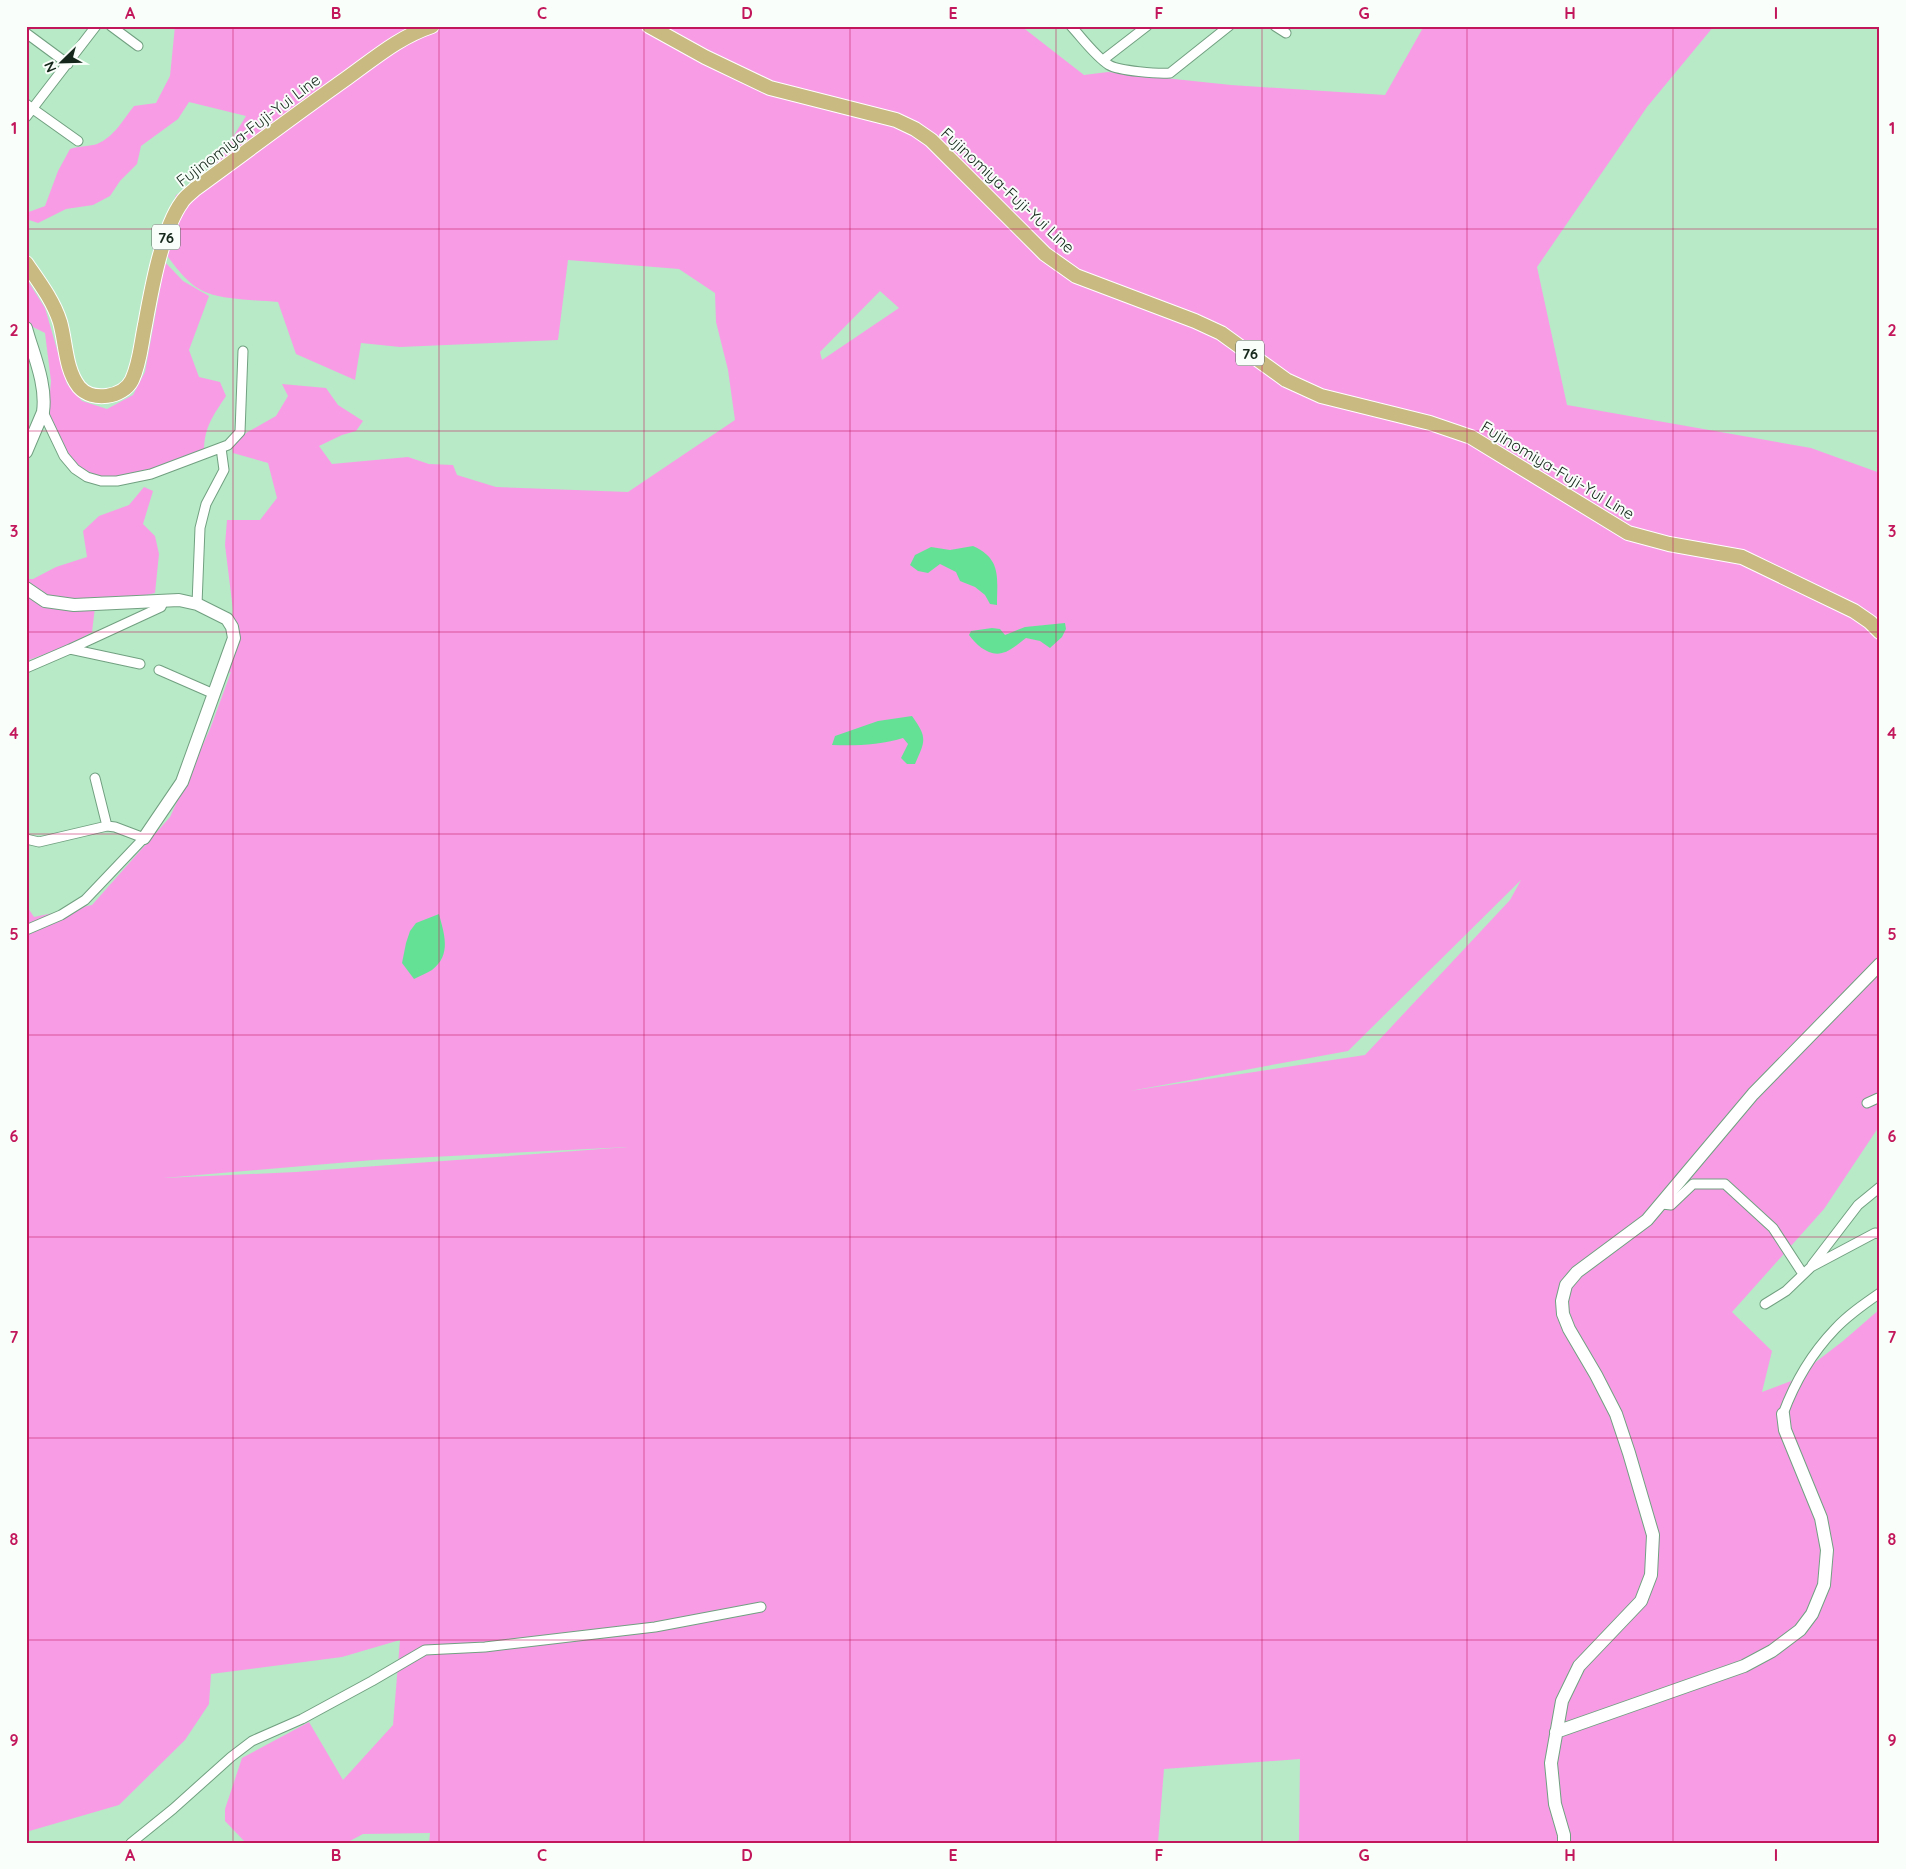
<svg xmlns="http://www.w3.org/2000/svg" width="1906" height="1869" font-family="Quicksand,sans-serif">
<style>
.green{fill:#f89ce6;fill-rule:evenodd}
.water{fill:#65e196}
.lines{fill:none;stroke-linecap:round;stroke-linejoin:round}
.street-casing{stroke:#71a080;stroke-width:11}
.secondary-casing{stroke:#71a080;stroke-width:14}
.primary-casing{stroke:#fff;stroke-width:16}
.street{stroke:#fff;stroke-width:9}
.secondary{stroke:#fff;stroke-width:12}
.primary{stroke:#c8ba80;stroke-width:14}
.grid{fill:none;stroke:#c2185b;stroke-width:1;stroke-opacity:0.55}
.labels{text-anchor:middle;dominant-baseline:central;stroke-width:4;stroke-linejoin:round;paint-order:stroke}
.shield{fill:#f9fefa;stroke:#59685d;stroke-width:1}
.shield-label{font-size:15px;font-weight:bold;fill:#14271a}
.street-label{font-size:16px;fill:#14271a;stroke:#f9fefa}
.neatline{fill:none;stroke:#c2185b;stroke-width:2}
.grid-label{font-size:16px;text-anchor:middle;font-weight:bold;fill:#c2185b}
</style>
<rect width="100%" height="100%" fill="#b8eac7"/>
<path class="green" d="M175,26H1021L1084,75L1108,72L1231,85L1385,95L1424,26H1714L1647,107L1537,267L1567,405L1811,448L1880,473V1125L1824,1209L1732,1312L1772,1351L1762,1392L1791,1381L1843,1341L1880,1309V1843H1292L1299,1840L1300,1759L1164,1769L1158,1843H429L430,1833L363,1834L346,1843H246L225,1821V1809L242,1758L309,1722L343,1780L393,1725L400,1640L342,1657L211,1674L209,1704L185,1740L119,1805L26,1832V905L34,917L92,905L170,817L210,729L231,672L229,673L233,610L225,545L227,520H260L277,498L268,463L233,453L232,441L276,416L288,396L282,384L326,388L338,405L363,421L356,431L342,435L319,446L332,464L408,457L429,464L453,465L457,475L496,487L628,492L735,420L728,370L716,322L715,293L679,269L568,260L558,340L400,347L361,343L355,380L296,354L278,302C257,300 226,300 208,293C189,287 174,265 163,250L176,195L205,182L246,116L189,102L178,119L141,146L137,164L120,181L110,196L93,205L66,209L38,223L26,219V213L45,206L58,171L70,149C79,146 91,146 97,144C114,137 123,120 134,106L156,103L170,76ZM880,291L899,308L822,360L820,352ZM1521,880L1510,900L1365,1055L1130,1091L1348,1051ZM628,1147L296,1172L164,1178L373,1160Z
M165,262L183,281L209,296L189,350L199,377L220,382L226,396C213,416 204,427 204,452L172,465L113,479L93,474L73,463L60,443L48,416L51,381L45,333L29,325L26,313V278L45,308L67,384L82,401L107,409L133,395L145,372Z
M144,487L153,491L143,524L155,536L159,554L155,593L95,607L92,632L67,646L26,661V579H33L56,567L87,557L83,531L99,516L129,505Z"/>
<path class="water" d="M973,546C1002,559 997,578 997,605L990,604L985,595L975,587L960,581L956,572L940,564L928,573L918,571L910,565L915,555L931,547L950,550Z
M1065,623L1066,629L1062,637L1050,648L1040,641L1026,638C1019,643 1011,651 1002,653C990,657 976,645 969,635L971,631L992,628L1000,629L1005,635L1025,627Z
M912,716C928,738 925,741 915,764H907L901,758L908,744L903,738C880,745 856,746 832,745L835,736L878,721Z
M439,914C444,933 452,955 432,970C427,973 420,976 414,979L402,963L406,943L410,931L416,923Z"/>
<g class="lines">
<defs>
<path id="street" d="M111,26L138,46
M1071,26C1083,39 1095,56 1109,65C1119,71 1159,74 1170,73L1229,26
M1275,26L1286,33
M26,33L68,64
M1103,60L1147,26
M26,104L78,141
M26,117L96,26
M43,412L64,456L75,469L87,477L101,481H117L151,474L228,445L240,432L243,351
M197,604L200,528L206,504L224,470L221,448
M140,664L70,649L161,607L164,600
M26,668L70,649
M159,670L214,694
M95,778L107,826
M26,839L39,842L107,826L115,827L144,838L85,900L61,915L26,930
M1867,1103L1878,1098L1880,1099
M1662,1204L1671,1205L1693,1184H1725L1773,1228L1803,1274
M1812,1265L1858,1205L1880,1187
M1765,1304L1786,1291L1811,1267L1875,1233L1880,1234
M1783,1414C1794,1384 1812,1353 1835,1329C1848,1315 1864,1304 1880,1293
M131,1843L173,1809L231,1757L252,1741L302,1719L372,1681L425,1650L485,1647L655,1627L761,1607"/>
<path id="secondary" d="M26,328C33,354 47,384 43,412L26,452
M26,588L45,601L74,605L179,600L197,604L227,619L232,627L234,638L182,782L144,838
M1556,1732L1744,1666L1772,1651L1800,1630L1812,1614L1824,1585L1827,1550L1821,1518L1785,1430L1783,1414
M1564,1843V1835L1555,1804L1551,1763L1562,1701L1579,1666L1641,1601L1651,1575L1653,1535L1629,1453L1616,1414L1596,1375L1569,1329L1563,1314L1562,1301L1566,1285L1577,1272L1647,1220L1753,1094L1880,964"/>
<path id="primary" d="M649,26L705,57L770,88L896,120L915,129L931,140L1045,254L1076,276L1195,321L1221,333L1286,380L1321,396L1430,423L1471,437L1628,533L1669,544L1742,557L1854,611L1870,622L1880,632
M26,263C39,282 53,300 60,322C66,343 65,369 79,387C92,402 123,398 132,380C140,363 141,344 145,325C151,292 162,229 182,202C185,197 191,193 195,189C246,152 296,114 347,78C375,58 399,37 432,26"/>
</defs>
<use href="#street" class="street-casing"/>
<use href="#secondary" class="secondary-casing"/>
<use href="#primary" class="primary-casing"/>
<use href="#street" class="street"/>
<use href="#secondary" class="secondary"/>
<use href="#primary" class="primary"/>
</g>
<path class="grid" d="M233,26V1843M439,26V1843M644,26V1843M850,26V1843M1056,26V1843M1262,26V1843M1467,26V1843M1673,26V1843M26,229H1880M26,431H1880M26,632H1880M26,834H1880M26,1035H1880M26,1237H1880M26,1438H1880M26,1640H1880"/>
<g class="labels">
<g class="shield">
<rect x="152" y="224.5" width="28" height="25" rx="4"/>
<rect x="1236" y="340.5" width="28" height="25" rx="4"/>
</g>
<g class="shield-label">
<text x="166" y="237">76</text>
<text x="1250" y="353">76</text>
</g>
<g class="street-label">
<text transform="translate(248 130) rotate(-37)">Fujinomiya-Fuji-Yui Line</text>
<text transform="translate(1008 190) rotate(43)">Fujinomiya-Fuji-Yui Line</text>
<text transform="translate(1558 470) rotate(31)">Fujinomiya-Fuji-Yui Line</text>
</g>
</g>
<rect width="1906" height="1869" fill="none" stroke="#f9fefa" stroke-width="55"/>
<g transform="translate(62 62) rotate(247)" stroke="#f9fefa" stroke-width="4" paint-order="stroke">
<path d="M0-4L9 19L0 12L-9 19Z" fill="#14271a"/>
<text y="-8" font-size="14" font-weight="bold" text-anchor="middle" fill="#14271a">N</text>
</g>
<rect x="28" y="28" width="1850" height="1814" class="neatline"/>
<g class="grid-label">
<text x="130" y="19">A</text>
<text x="336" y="19">B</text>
<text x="542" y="19">C</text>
<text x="747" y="19">D</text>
<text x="953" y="19">E</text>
<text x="1159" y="19">F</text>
<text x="1364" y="19">G</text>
<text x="1570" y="19">H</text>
<text x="1776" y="19">I</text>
<text x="14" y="134">1</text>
<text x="1892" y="134">1</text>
<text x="14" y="336">2</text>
<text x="1892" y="336">2</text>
<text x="14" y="537">3</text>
<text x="1892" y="537">3</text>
<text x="14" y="739">4</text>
<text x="1892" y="739">4</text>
<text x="14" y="940">5</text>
<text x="1892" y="940">5</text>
<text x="14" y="1142">6</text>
<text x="1892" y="1142">6</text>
<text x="14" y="1343">7</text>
<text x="1892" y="1343">7</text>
<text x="14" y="1545">8</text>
<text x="1892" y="1545">8</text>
<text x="14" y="1746">9</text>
<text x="1892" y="1746">9</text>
<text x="130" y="1861">A</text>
<text x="336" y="1861">B</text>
<text x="542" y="1861">C</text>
<text x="747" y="1861">D</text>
<text x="953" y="1861">E</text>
<text x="1159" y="1861">F</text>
<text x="1364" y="1861">G</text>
<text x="1570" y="1861">H</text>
<text x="1776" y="1861">I</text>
</g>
</svg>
